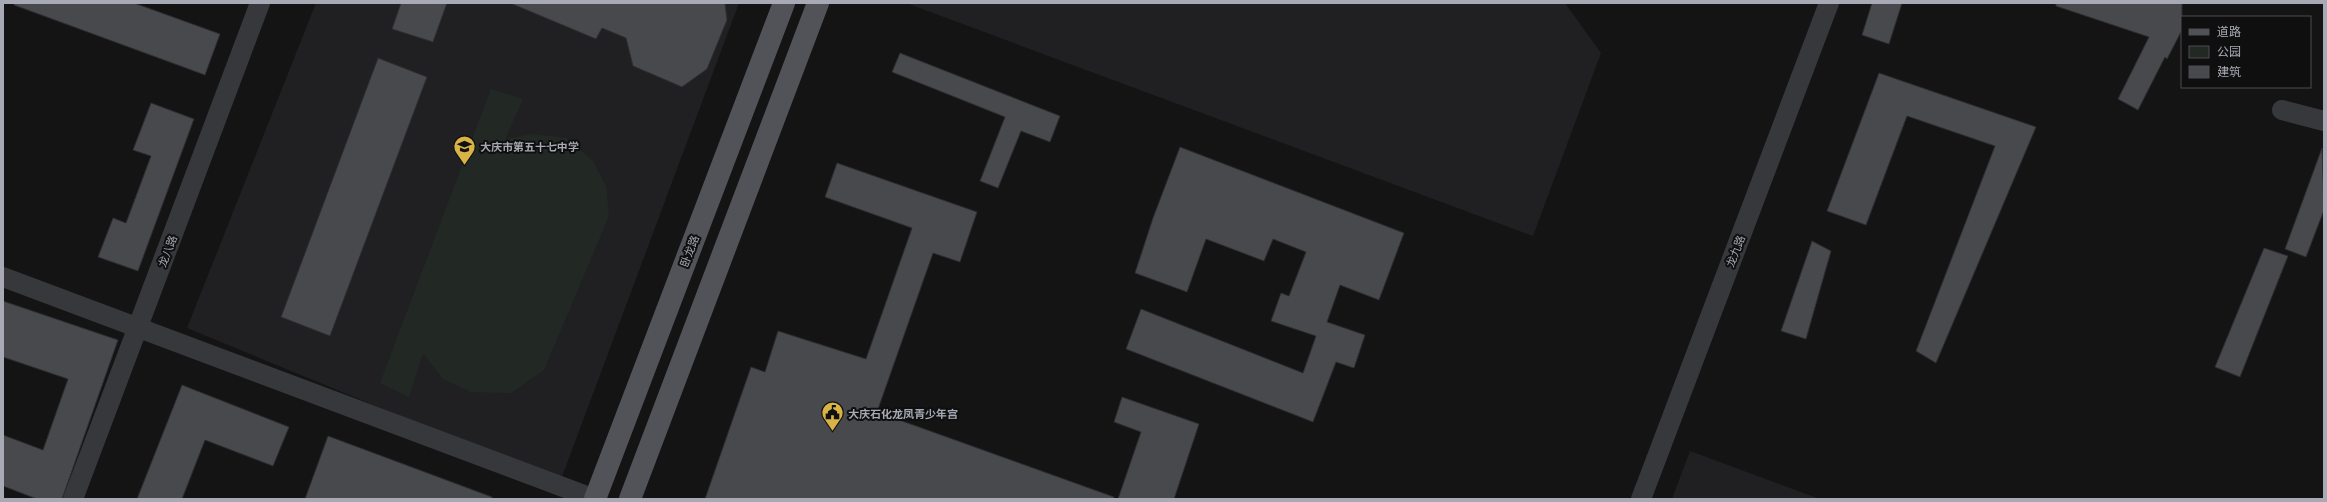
<svg xmlns="http://www.w3.org/2000/svg" width="2327" height="502" font-family="Commissioner,'Noto Sans SC',sans-serif">
<style>
.built{fill:#202022}
.green{fill:#222924}
.building{fill:#48494d;stroke:#2e2e31}
.lines{fill:none;stroke-linecap:round;stroke-linejoin:round}
.minor{stroke:#37383c;stroke-width:20}
.major{stroke:#525358;stroke-width:22}
.labels{text-anchor:middle;dominant-baseline:central;stroke-width:4;stroke-linejoin:round;paint-order:stroke}
.poi-label{font-size:11px;font-weight:bold;fill:#a7aab4;stroke:#0f0f10;text-anchor:start}
.street-label{font-size:11px;fill:#a7aab4;stroke:#0f0f10}
</style>
<rect width="100%" height="100%" fill="#141415"/>
<path class="built" d="M316,3H739L560,482L187,328Z
M906,3H1565L1601,53L1533,236Z
M1690,451L1820,499H1672Z"/>
<path class="green" d="M491,89L523,99L505,139L533,134L566,138L593,161L606,186L609,216L544,370L511,393L471,392L443,379L423,353L409,397L380,383Z"/>
<path class="building" d="M14,3H134L220,34L205,75L14,5Z
M401,3H447L433,42L392,29Z
M510,3H725L727,20L707,69L682,87L633,66L626,38L602,28L596,39Z
M1872,3H1902L1889,44L1862,35Z
M2056,3H2182V30L2167,59L2165,57L2138,110L2118,99L2149,37L2056,6Z
M900,53L1060,116L1050,142L1021,131L998,188L980,181L1005,117L892,72Z
M378,58L427,77L330,336L281,317Z
M1879,73L2036,127L1936,363L1916,351L1995,146L1907,116L1866,225L1827,211Z
M151,103L194,119L138,271L98,257L113,218L126,223L151,156L133,150Z
M1180,147L1404,233L1379,300L1340,285L1327,322L1365,335L1354,368L1336,362L1313,422L1126,349L1141,309L1303,373L1316,336L1271,321L1281,293L1289,296L1306,252L1273,239L1264,261L1206,239L1187,292L1135,273L1153,218Z
M2322,148L2324,210L2306,257L2285,249Z
M837,163L977,212L960,262L933,253L877,412L1114,497L1113,499H705L751,367L765,372L778,331L866,359L912,228L825,197Z
M1812,241L1831,251L1806,339L1781,331Z
M2264,248L2288,256L2240,377L2215,367Z
M3,301L118,340L62,499H37L3,486V435L43,450L68,379L3,357Z
M182,385L289,427L273,466L205,440L182,499H137Z
M1122,397L1199,424L1174,499H1118L1141,432L1114,422Z
M328,436L492,497V499H305Z"/>
<g class="lines">
<path class="minor" d="M2282,110L2324,121
M3,277L595,499
M73,499L260,3
M1641,499L1829,3"/>
<path class="major" d="M595,499L784,3
M630,499L818,3"/>
</g>
<defs>
<symbol id="school-pin" viewBox="-11 -11 22 30"><path d="M0 17L-7.5 6A9.5 9.5 0 1 1 7.5 6Z" fill="#dab346" stroke="#0f0f10"/><path d="M0-5L7-2L0 1L-7-2ZM-4 1L0 2.5L4 1V4Q0 6-4 4Z" fill="#111"/></symbol>
<symbol id="civic-pin" viewBox="-11 -11 22 30"><path d="M0 17L-7.5 6A9.5 9.5 0 1 1 7.5 6Z" fill="#dab346" stroke="#0f0f10"/><path d="M-.6-6.5H3V-4.5H.6V-3L4-1V1h2V6H-6V1h2V-1L-.6-3ZM-1.2 2.5V6h2.4V2.5Z" fill="#111"/></symbol>
</defs>
<g fill-rule="evenodd">
<use href="#school-pin" x="452" y="134" width="25" height="34"/>
<use href="#civic-pin" x="820" y="400" width="25" height="34"/>
</g>
<g class="labels">
<g class="poi-label">
<text x="480" y="146">大庆市第五十七中学</text>
<text x="848" y="413">大庆石化龙凤青少年宫</text>
</g>
<g class="street-label">
<text transform="translate(167 251) rotate(-69)">龙八路</text>
<text transform="translate(689 251) rotate(-69)">卧龙路</text>
<text transform="translate(1735 251) rotate(-69)">龙九路</text>
</g>
</g>
<rect width="2327" height="502" fill="none" stroke="#a7aab4" stroke-width="8"/>
<rect x="2181" y="16" width="130" height="72" fill="#0f0f10" stroke="#4c4d52"/>
<rect x="2189" y="29" width="20" height="6" fill="#525358" stroke="#4c4d52"/>
<text x="2217" y="36" font-size="12" fill="#a7aab4">道路</text>
<rect x="2189" y="46" width="20" height="12" fill="#222924" stroke="#4c4d52"/>
<text x="2217" y="56" font-size="12" fill="#a7aab4">公园</text>
<rect x="2189" y="66" width="20" height="12" fill="#48494d" stroke="#4c4d52"/>
<text x="2217" y="76" font-size="12" fill="#a7aab4">建筑</text>
</svg>
